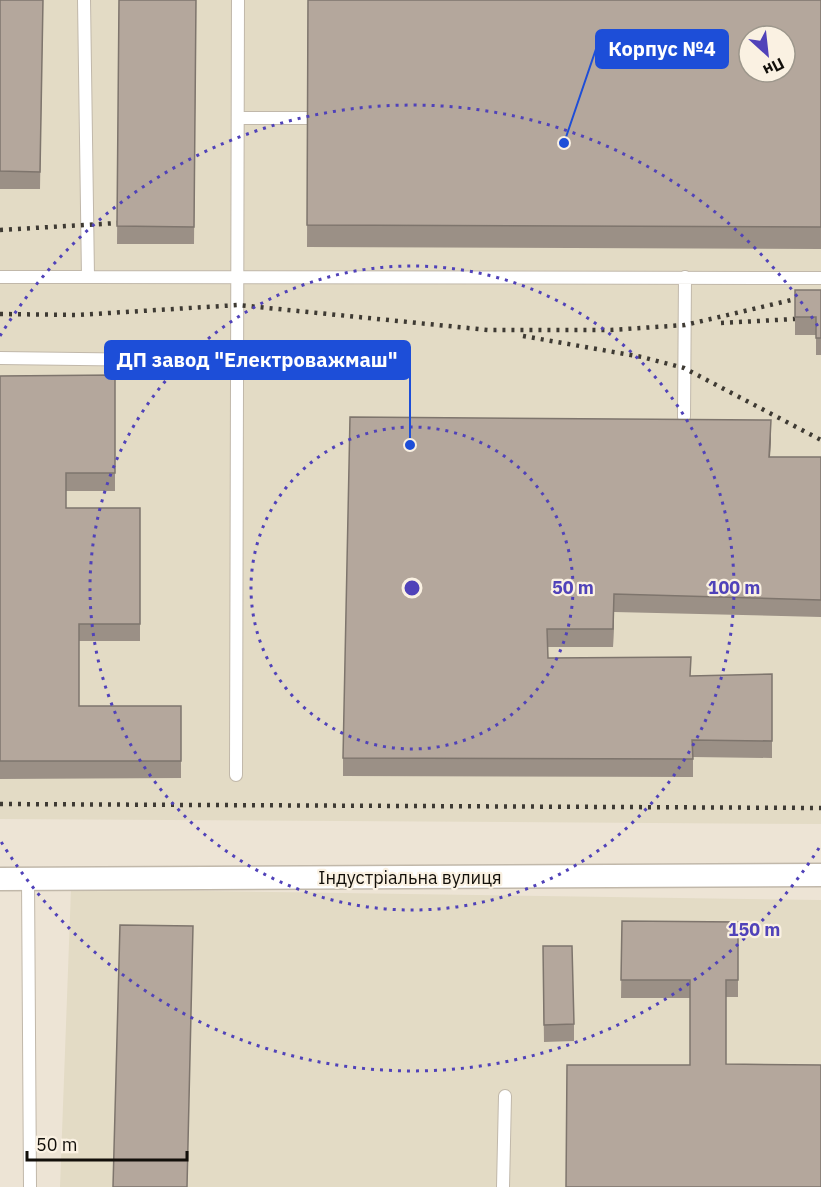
<svg xmlns="http://www.w3.org/2000/svg" width="821" height="1187" font-family="'IBM Plex Sans',sans-serif">
<style>
.industrial{fill:#e3dbc5;fill-rule:evenodd}
.lines{fill:none;stroke-linecap:round;stroke-linejoin:round}
.service-casing{stroke:#c1b8aa;stroke-width:14}
.minor-casing{stroke:#c1b8aa;stroke-width:25}
.service{stroke:#fff;stroke-width:12}
.minor{stroke:#fff;stroke-width:22}
.rail{stroke:#3e3a33;stroke-width:4.5;stroke-dasharray:3 6;stroke-linecap:butt}
.wall{fill:#9b9086}
.shaded-wall{fill:#7e756d}
.building{fill:#b4a79c;stroke:#7e756d;stroke-width:1.5;fill-rule:evenodd}
.ring{fill:none;stroke:#5042b9;stroke-width:3;stroke-dasharray:3 6}
.labels{text-anchor:middle;dominant-baseline:central;stroke-width:4.5;stroke-linejoin:round;paint-order:stroke}
.street-label{font-size:18px;fill:#120f0a;stroke:#faf1e2}
.centre{fill:#5042b9;stroke:#faf1e2;stroke-width:3}
.ring-label{font-size:18px;text-anchor:middle;font-weight:bold;fill:#5042b9;stroke:#faf1e2;stroke-width:4.5;stroke-linejoin:round;paint-order:stroke}
.leader{fill:none;stroke:#1d4ed8;stroke-width:2}
.callout-dot{fill:#1d4ed8;stroke:#faf1e2;stroke-width:2}
.callout{fill:#1d4ed8;stroke:#1d4ed8;stroke-width:2}
.callout-label{font-size:20px;text-anchor:middle;font-weight:bold;fill:#fff}
</style>
<rect width="100%" height="100%" fill="#ede4d5"/>
<path class="industrial" d="M0,0H821V824L0,819ZM749,36H785V72H749Z
M71,889L821,900V1187H60Z"/>
<g class="lines">
<defs>
<path id="service" d="M238,118H307
M0,277H88L84,0
M88,277L821,278
M0,358L237,361
M684,417L685,277
M236,775L238,0
M28,879L30,1187
M503,1187L505,1096"/>
<path id="minor" d="M0,879L821,875"/>
</defs>
<use href="#service" class="service-casing"/>
<use href="#minor" class="minor-casing"/>
<use href="#service" class="service"/>
<use href="#minor" class="minor"/>
<path class="rail" d="M0,230L135,222
M0,314L77,315L238,305L488,330H611L685,325L821,293
M721,323L795,319
M523,336L642,357L684,368L821,440
M0,804L821,808"/>
</g>
<path class="wall" d="M0,0H43L40,189H0Z
M119,0H196L194,244H117Z
M308,0H821V249L307,247Z
M795,290H821V355H816V335H795Z
M115,375V491H66V508H140V641H79V706H181V778L0,779V376Z
M771,437L770,457H821V617L614,612L613,647H548V658L691,676L772,674V758L693,757V777L343,776V758Z
M622,921L738,922V997H726L690,1065V998H621Z
M543,964L574,1024V1041L544,1042Z"/>
<path class="shaded-wall" d="M771,420V437L769,474V457Z
M614,594V612L613,647V629Z"/>
<path class="building" d="M0,0H43L40,172L0,171Z
M119,0H196L194,227L117,226Z
M308,0H821V227L307,225ZM749,36H785V72H749Z
M795,290H821V338H816V317H795Z
M115,375V473H66V508H140V624H79V706H181V761H0V376Z
M350,417L771,420L769,457H821V600L614,594L613,629H547L548,658L691,657L690,676L772,674V741L692,740L693,759L343,758Z
M622,921L738,922V980H726V1064L821,1065V1187H566L567,1065H690V980H621Z
M120,925L193,926L187,1187H113Z
M543,946H572L574,1024L544,1025Z"/>
<g class="ring">
<circle cx="412" cy="588" r="161"/>
<circle cx="412" cy="588" r="322"/>
<path d="M819 848A483 483 0 0 1 0 840M0 336A483 483 0 0 1 819 328"/>
</g>
<g class="labels">
<g class="street-label">
<text x="410" y="877">Індустріальна вулиця</text>
</g>
</g>
<circle cx="412" cy="588" r="9" class="centre"/>
<g class="ring-label">
<text x="573" y="594">50 m</text>
<text x="734" y="594">100 m</text>
<text x="754" y="936">150 m</text>
</g>
<path class="leader" d="M564 143L596 49M410 445L410 360"/>
<g class="callout-dot">
<circle cx="564" cy="143" r="6"/>
<circle cx="410" cy="445" r="6"/>
</g>
<g class="callout">
<rect x="596" y="30" width="132" height="38" rx="6"/>
<rect x="105" y="341" width="305" height="38" rx="6"/>
</g>
<g class="callout-label">
<text x="662" y="56">Корпус №4</text>
<text x="257" y="367">ДП завод "Електроважмаш"</text>
</g>
<g transform="translate(767 54) rotate(153)"><circle r="28" fill="#faf1e2" stroke="#9d978c" stroke-width="1.5"/>
<path d="M0-4.5L10 22L0 15L-10 22Z" fill="#5042b9"/>
<text y="-9" font-size="16" font-weight="bold" text-anchor="middle" fill="#120f0a">Пн</text>
</g>
<path d="M27 1151v9h160v-9" fill="none" stroke="#120f0a" stroke-width="3"/>
<text x="36" y="1151" font-size="18" fill="#120f0a" stroke="#faf1e2" stroke-width="4.5" paint-order="stroke">50 m</text>
</svg>
